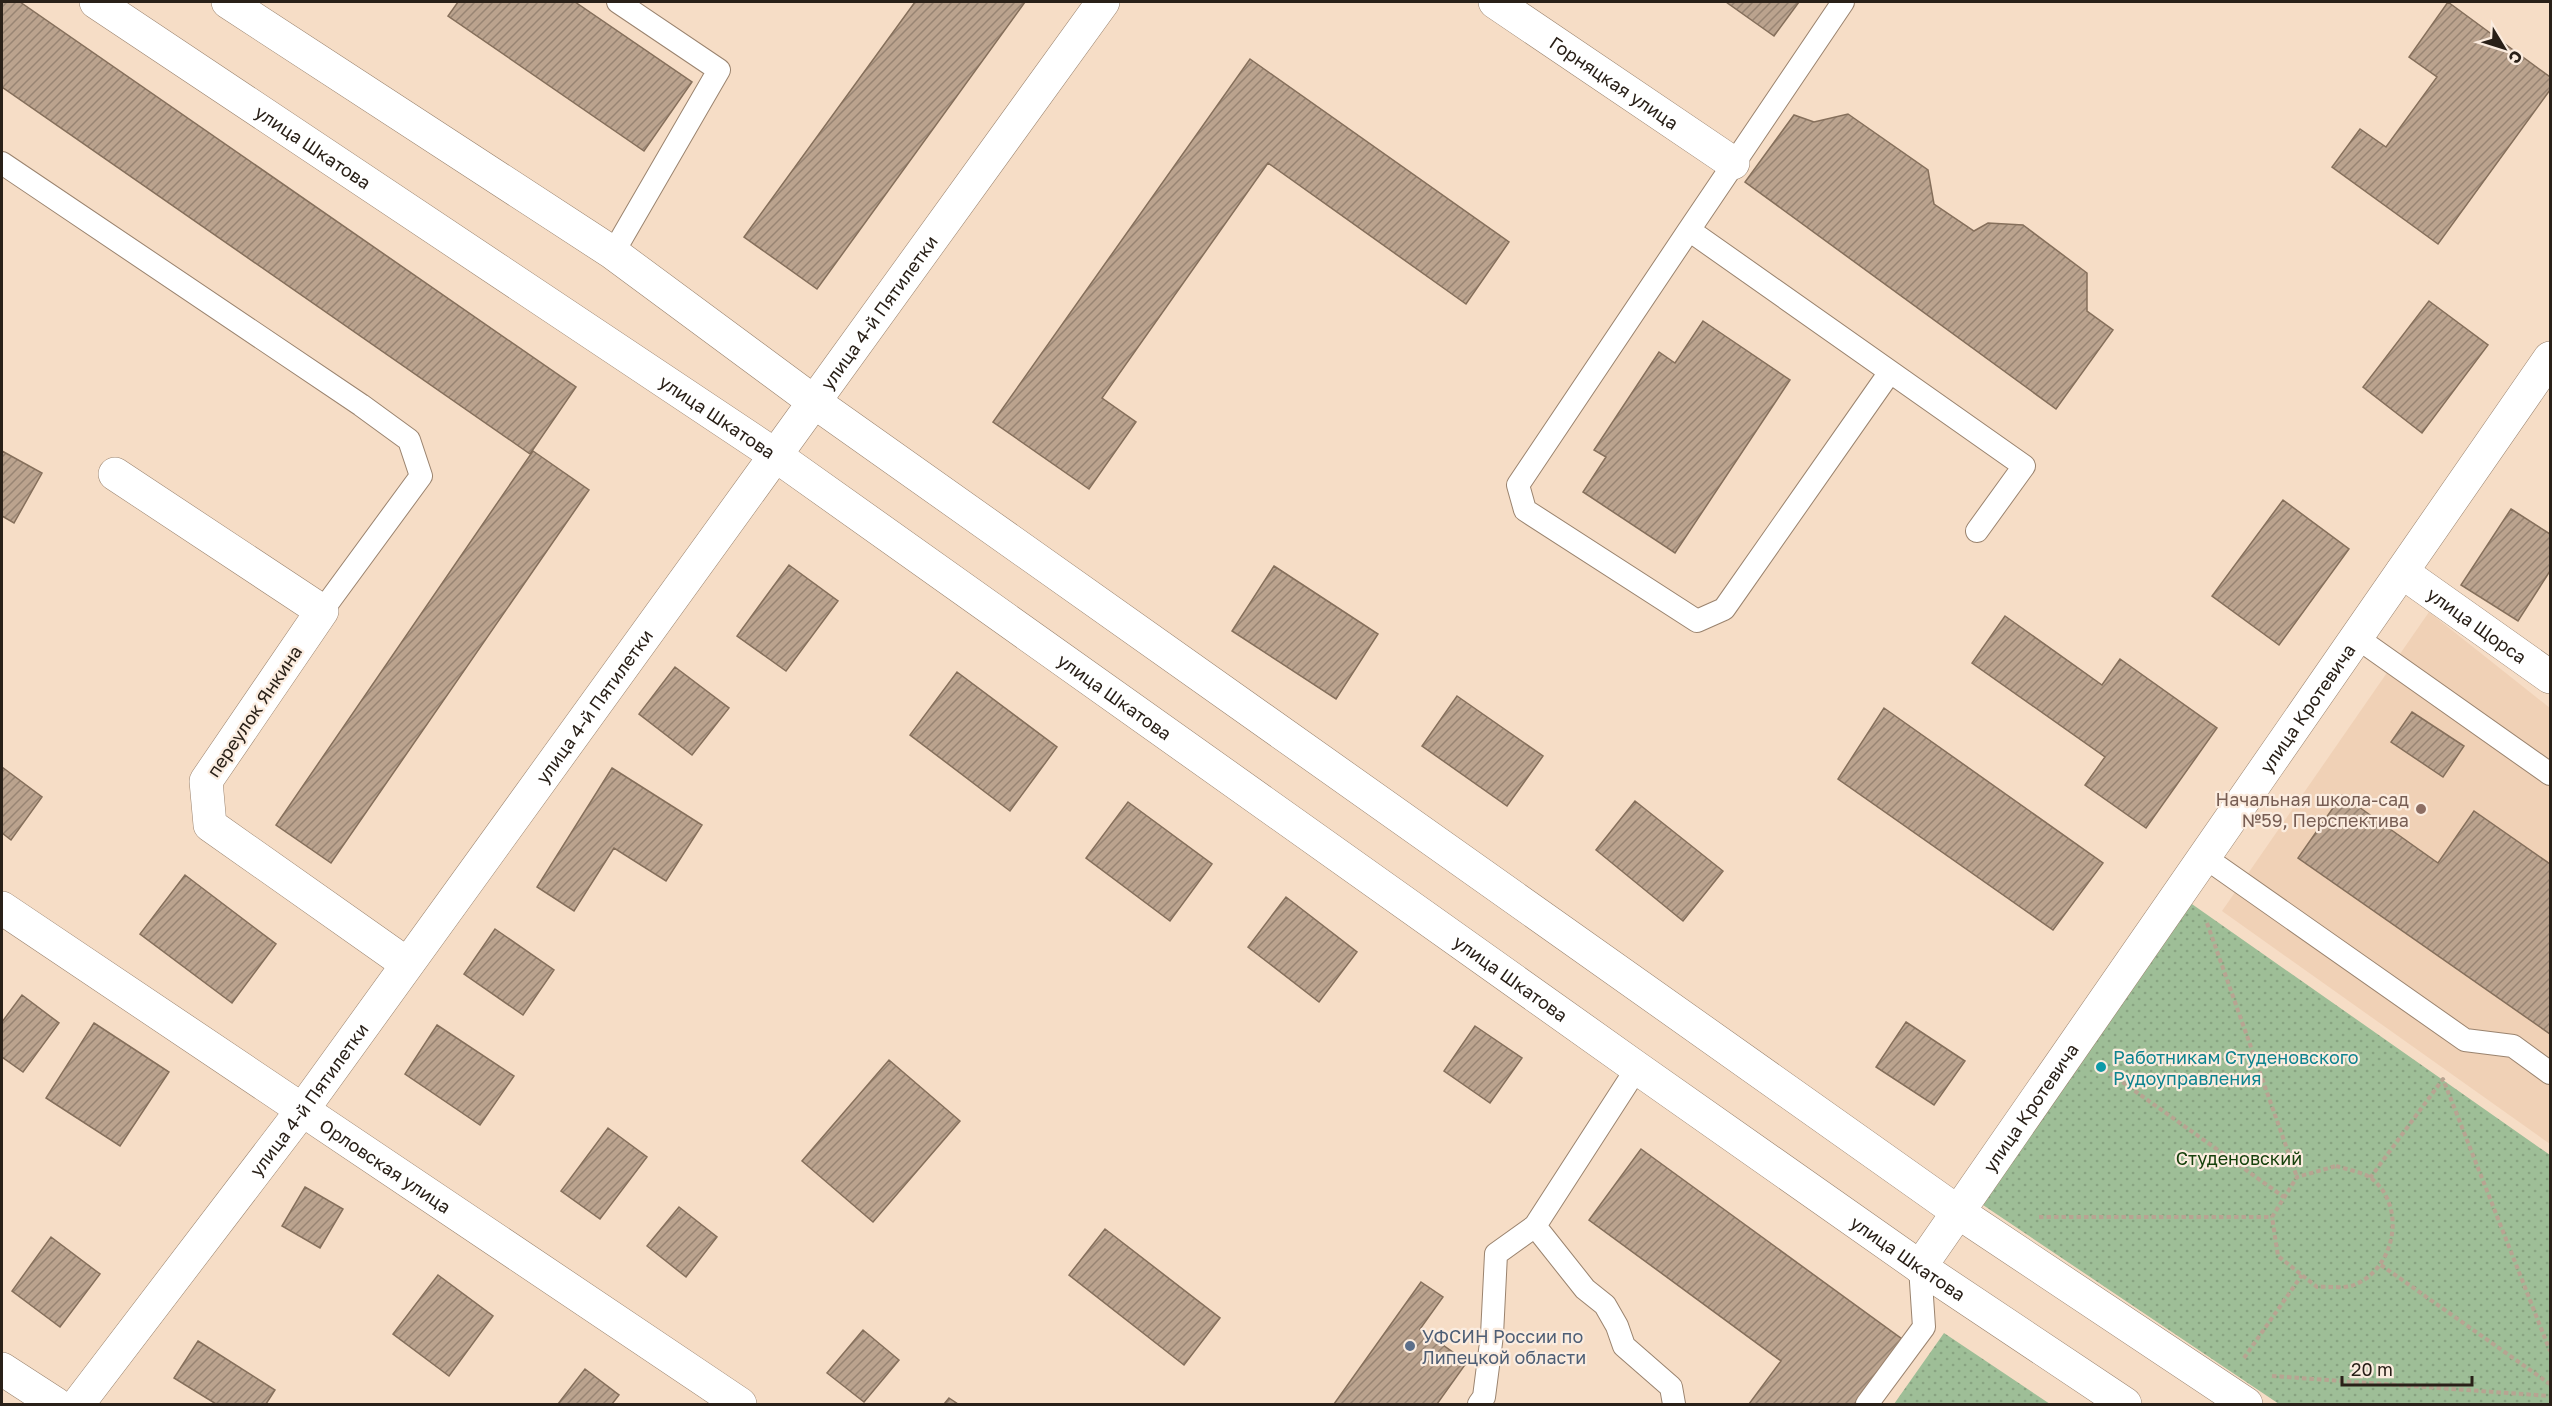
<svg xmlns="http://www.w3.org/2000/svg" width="2552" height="1406" font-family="'Golos Text',sans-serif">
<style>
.built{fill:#f0d1b6}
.park{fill:url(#park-dots)}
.building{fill:url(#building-hatch);stroke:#856f5b;stroke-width:1.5}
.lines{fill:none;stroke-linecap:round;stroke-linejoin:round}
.lane-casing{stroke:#9a836e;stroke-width:24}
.street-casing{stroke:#9a836e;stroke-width:34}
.path{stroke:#b8a492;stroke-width:4;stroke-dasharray:4.5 3;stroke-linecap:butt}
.lane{stroke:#fff;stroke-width:22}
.street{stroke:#fff;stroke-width:33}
.education-dot{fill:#8d6e63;stroke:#fbecdf;stroke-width:2}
.culture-dot{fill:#0f9aa8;stroke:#fbecdf;stroke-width:2}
.service-dot{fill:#5c6f8a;stroke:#fbecdf;stroke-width:2}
.labels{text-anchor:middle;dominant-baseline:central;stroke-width:4.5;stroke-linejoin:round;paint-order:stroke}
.street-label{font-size:18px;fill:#292018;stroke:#fbecdf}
.education-label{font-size:18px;fill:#785e54;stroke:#fbecdf;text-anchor:end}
.culture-label{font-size:18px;fill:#0d838f;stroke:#fbecdf;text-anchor:start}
.park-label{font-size:18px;fill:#16410c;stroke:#fbecdf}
.service-label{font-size:18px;fill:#4e5e75;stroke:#fbecdf;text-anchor:start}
</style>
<defs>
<pattern id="park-dots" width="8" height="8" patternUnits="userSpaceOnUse" patternTransform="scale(1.5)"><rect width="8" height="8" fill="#9ebe97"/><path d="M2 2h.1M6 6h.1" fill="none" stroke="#88a381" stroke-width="1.8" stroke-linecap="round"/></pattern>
<pattern id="building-hatch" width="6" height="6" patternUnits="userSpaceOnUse" patternTransform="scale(1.5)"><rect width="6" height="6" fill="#bba38e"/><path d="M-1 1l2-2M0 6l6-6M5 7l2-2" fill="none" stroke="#988473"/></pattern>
</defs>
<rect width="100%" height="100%" fill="#f6ddc6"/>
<path class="built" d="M2429,612L2550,708V1144L2222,911Z"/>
<path class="park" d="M2189,902L2550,1155V1404H2279L1980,1203Z
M1944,1333L2050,1404H1894Z"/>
<path class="building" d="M2,2H20L576,387L530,454L2,87Z
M458,2H575L692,82L644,151L448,16Z
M915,2H1025L817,289L744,237Z
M1726,2H1799L1774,36Z
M2448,2L2550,77V90L2438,244L2332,167L2360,129L2386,147L2437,77L2409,57Z
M1250,59L1509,242L1466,304L1268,163L1102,398L1136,422L1089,489L993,422Z
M1848,114L1928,170L1934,204L1974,231L1988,223L2023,225L2087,273V311L2113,330L2056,409L1745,182L1794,115L1814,122Z
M2429,301L2488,345L2422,433L2363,387Z
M1703,321L1790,380L1675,553L1583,492L1606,457L1594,450L1659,352L1675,363Z
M2,451L42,473L14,523L2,516Z
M533,451L589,490L331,863L276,825Z
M2283,500L2349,549L2279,645L2212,596Z
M2511,509L2550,534V571L2518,621L2461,585Z
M789,565L838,601L786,671L737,636Z
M1274,566L1378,634L1336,699L1232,631Z
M2005,616L2102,685L2120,659L2217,728L2146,828L2085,785L2105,757L1972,663Z
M675,667L729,708L692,755L639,714Z
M957,672L1057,747L1010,811L910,735Z
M1457,696L1543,756L1507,806L1422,746Z
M1884,708L2103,863L2053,930L1838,779Z
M2412,712L2464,746L2443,777L2391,742Z
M2,767L42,797L11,840L2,833Z
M612,768L702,825L666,881L614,848L574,911L537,887Z
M2342,795L2438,863L2474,811L2550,864V1034L2298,858Z
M1635,801L1723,871L1683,921L1596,850Z
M1128,802L1212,864L1170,921L1086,858Z
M185,875L276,944L232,1003L140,934Z
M1286,897L1357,952L1319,1002L1248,947Z
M495,929L554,970L523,1015L464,974Z
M22,995L59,1023L23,1072L2,1057V1022Z
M1906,1022L1965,1061L1934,1105L1876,1067Z
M94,1023L169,1072L120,1146L46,1098Z
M437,1025L514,1076L480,1125L405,1074Z
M1475,1026L1522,1058L1490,1103L1444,1071Z
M889,1060L960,1121L873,1222L802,1161Z
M608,1128L647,1157L600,1219L561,1191Z
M1641,1149L1902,1339L1855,1404H1749L1781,1361L1589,1220Z
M305,1187L343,1209L320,1248L282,1226Z
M679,1207L717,1237L686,1277L647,1246Z
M1105,1229L1220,1318L1184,1365L1069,1275Z
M51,1237L100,1274L60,1327L12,1291Z
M438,1275L493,1316L449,1376L393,1334Z
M1421,1282L1443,1297L1420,1329L1467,1362L1437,1404H1334Z
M863,1330L899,1360L864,1402L827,1373Z
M198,1341L275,1390L266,1404H216L174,1378Z
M585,1369L619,1395L612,1404H558Z
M949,1398L958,1404H944Z"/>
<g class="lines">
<defs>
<path id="lane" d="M1843,2L1689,230L2024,466L1977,531
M2,163L361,405L409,440L421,476L322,611
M1689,230L1518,485L1525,510L1697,621L1724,609L1890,372
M613,253L719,70L618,2
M2356,637L2550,774
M2203,856L2465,1040L2513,1046L2550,1073
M1535,1226L1585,1289L1605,1305L1617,1326L1624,1346L1671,1387L1674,1404
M1479,1404L1484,1397L1492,1335L1496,1254L1535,1226L1637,1068
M1867,1404L1924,1327L1920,1267"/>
<g id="street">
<path id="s1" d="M96,2L775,455L1637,1068L1920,1267L2125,1404"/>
<path d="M228,2L613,253L813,401L1958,1212L2246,1404"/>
<path id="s2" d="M1495,2L1733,163"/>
<path d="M115,474L322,611L206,781L210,825L407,964"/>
<path id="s3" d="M2402,572L2550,677"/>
<path id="s4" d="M2,908L740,1404"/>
<path id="s5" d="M1920,1267L2550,358"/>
<path d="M2,1369L56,1404"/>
<path id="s6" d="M78,1404L303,1109L1103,2"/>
</g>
</defs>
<use href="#lane" class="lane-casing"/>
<use href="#street" class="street-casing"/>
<path class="path" d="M2207,923L2297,1177
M2104,1069L2284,1197
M2336,1166C2346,1169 2362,1172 2371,1178C2407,1206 2396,1268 2354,1285C2345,1289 2328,1286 2317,1287L2278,1256L2272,1217L2297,1177Z
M2370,1178L2443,1079L2550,1351
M2039,1217H2272
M2381,1265L2550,1384
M2244,1358L2302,1275
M2272,1376L2550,1396"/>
<use href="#lane" class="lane"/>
<use href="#street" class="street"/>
</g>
<circle class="education-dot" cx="2421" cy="809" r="6"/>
<circle class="culture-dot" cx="2101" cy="1067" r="6"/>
<circle class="service-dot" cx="1410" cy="1346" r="6"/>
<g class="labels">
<g class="street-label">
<text stroke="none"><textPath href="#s2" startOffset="144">Горняцкая улица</textPath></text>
<text stroke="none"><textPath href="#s1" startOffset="261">улица Шкатова</textPath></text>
<text stroke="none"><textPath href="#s6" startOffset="1354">улица 4-й Пятилетки</textPath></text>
<text stroke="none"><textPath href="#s1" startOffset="747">улица Шкатова</textPath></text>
<text stroke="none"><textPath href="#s3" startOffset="92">улица Щорса</textPath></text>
<text stroke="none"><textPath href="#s1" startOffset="1233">улица Шкатова</textPath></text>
<text stroke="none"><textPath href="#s6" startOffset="868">улица 4-й Пятилетки</textPath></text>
<text stroke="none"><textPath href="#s5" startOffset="680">улица Кротевича</textPath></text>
<text transform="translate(254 711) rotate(-56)">переулок Янкина</text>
<text stroke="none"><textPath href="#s1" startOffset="1719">улица Шкатова</textPath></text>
<text stroke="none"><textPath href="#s6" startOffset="382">улица 4-й Пятилетки</textPath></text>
<text stroke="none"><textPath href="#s5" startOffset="194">улица Кротевича</textPath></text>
<text stroke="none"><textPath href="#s4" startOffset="462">Орловская улица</textPath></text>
<text stroke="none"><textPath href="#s1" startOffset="2205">улица Шкатова</textPath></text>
</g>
<g class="education-label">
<text x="2409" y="799">Начальная школа-сад<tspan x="2409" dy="21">№59, Перспектива</tspan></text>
</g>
<g class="culture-label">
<text x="2113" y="1057">Работникам Студеновского<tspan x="2113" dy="21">Рудоуправления</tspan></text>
</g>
<g class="park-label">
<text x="2239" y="1158">Студеновский</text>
</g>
<g class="service-label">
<text x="1422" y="1336">УФСИН России по<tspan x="1422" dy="21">Липецкой области</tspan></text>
</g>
</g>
<rect width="2552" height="1406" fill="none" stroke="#292018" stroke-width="6"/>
<g transform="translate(2504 48) rotate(128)" stroke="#fbecdf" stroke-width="4.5" paint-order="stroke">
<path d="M0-4.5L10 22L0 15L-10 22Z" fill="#292018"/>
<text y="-9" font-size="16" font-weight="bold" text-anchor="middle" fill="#292018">С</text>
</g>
<path d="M2342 1376v9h130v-9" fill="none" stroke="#292018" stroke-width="3"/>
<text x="2351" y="1376" font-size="18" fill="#292018" stroke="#fbecdf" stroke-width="4.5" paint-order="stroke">20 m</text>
</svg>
